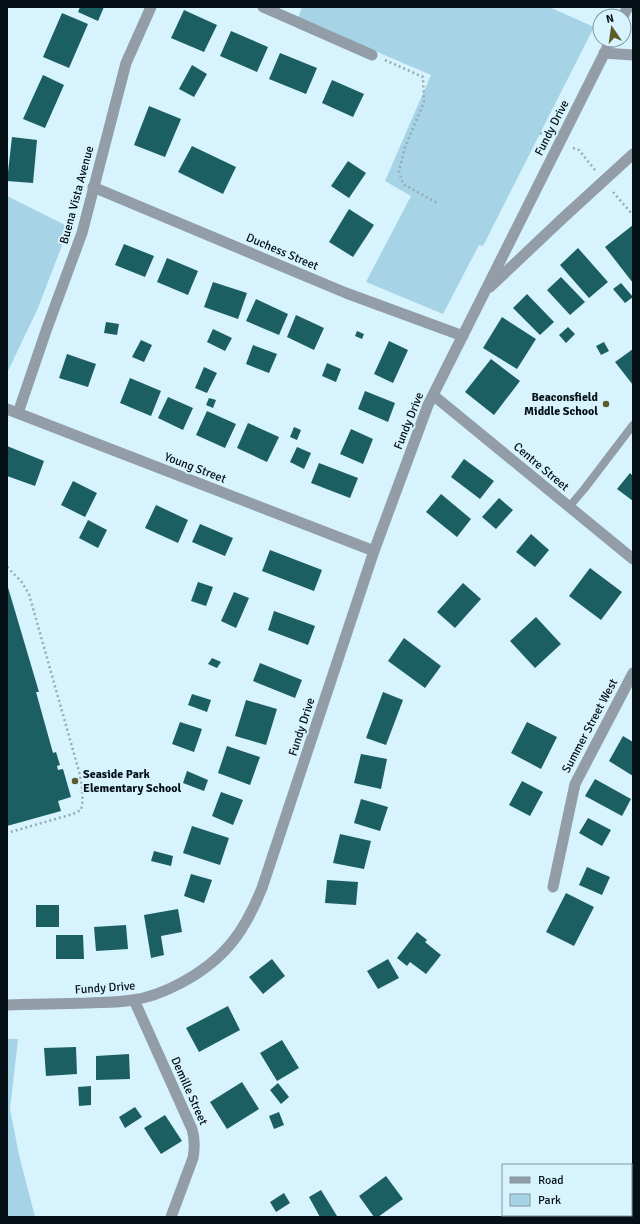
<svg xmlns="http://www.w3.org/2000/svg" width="640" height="1224" font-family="Signika,sans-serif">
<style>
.green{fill:#a6d4e6}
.building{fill:#1c5f63}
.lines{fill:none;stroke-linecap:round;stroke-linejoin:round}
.path{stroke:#93abb4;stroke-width:2.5;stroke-dasharray:2 3;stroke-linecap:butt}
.service{stroke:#929da7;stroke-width:8}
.minor{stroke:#929da7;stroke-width:11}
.poi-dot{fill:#5d5c29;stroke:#d6f3fe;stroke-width:1.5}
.labels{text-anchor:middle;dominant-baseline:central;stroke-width:4;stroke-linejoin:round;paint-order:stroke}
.street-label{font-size:12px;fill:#041015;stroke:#d6f3fe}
.poi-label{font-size:12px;font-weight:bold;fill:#041015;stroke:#d6f3fe;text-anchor:end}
</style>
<rect width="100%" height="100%" fill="#d6f3fe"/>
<path class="green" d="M302,7H549L594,27L483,246L479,245L443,314L366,282L411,196L385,181L431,75L298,18Z
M7,196L69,227L38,308L8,371Z
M7,1039H18L10,1109L19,1155L35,1217H7Z"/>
<path class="building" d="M80,7H104L98,21L78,12Z
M184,10L217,25L204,52L171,38Z
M62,13L88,24L69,68L43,57Z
M231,31L268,47L257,72L220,56Z
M280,53L317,68L306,94L269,79Z
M192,65L207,74L194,97L179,89Z
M43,75L64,85L45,128L23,119Z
M332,80L364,94L353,117L322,103Z
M149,106L181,119L165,157L134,145Z
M12,137L37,140L33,183L7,181Z
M192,146L236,167L223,194L178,172Z
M348,161L366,173L349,198L331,186Z
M349,209L374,225L353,257L329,242Z
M633,225V283L605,247Z
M124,244L154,256L145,277L115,265Z
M578,248L608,282L589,298L560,265Z
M167,258L198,271L188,295L157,282Z
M561,277L585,302L570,315L547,290Z
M213,282L247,293L238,319L204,307Z
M621,283L633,297L625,303L613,289Z
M527,294L554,322L540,335L513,308Z
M256,299L288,314L279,335L246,321Z
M296,315L324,328L314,350L287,337Z
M502,317L536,339L517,369L483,348Z
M106,322L119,324L117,335L104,333Z
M568,327L575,334L566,343L559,335Z
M213,329L232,338L225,351L207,342Z
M357,331L364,334L362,339L355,336Z
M141,340L152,345L144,362L132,357Z
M389,341L408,350L393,383L374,374Z
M604,342L609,351L601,355L596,346Z
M253,345L277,354L269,373L246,364Z
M633,349V385L615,362Z
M67,354L96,364L88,387L59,378Z
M491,359L520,381L494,415L465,392Z
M327,363L341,369L336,382L322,376Z
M204,367L217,373L207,393L195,388Z
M130,378L161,391L151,416L120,403Z
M365,391L395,403L388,422L358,409Z
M168,397L193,408L183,430L158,418Z
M209,398L216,400L213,408L206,405Z
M207,411L236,424L225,448L196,435Z
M248,423L279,437L267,462L237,448Z
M294,427L301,430L297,440L290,437Z
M351,429L373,439L363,464L340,454Z
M7,446L44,461L35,486L7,476Z
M297,447L311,453L304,469L290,462Z
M464,459L494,481L480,499L451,477Z
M319,463L358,478L350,498L311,483Z
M630,473L633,476V501L617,489Z
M73,481L97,493L85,517L61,505Z
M441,494L471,519L457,537L426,512Z
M499,498L513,510L496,529L482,517Z
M156,505L188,520L178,543L145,528Z
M88,520L107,530L98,548L79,538Z
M200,524L233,538L225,556L192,542Z
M531,534L549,550L535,567L516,552Z
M270,550L322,570L314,591L262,571Z
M590,568L622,592L601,620L569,596Z
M198,582L213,587L206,606L191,601Z
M463,583L481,599L455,628L437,612Z
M7,584L39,692H36L53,753L56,752L60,765L57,766L58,770L63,769L71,797L58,801L61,811L7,826Z
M234,592L249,598L236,628L221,621Z
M274,611L315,626L308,645L268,630Z
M536,617L561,644L535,668L510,641Z
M404,638L441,666L425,688L388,661Z
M212,658L221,662L217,668L208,664Z
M260,663L302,680L295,698L253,681Z
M383,692L403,700L386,745L366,738Z
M192,694L211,700L207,712L188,705Z
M246,700L277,709L266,745L235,736Z
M180,722L202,729L194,752L172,744Z
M527,722L557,737L541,769L511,753Z
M623,736L633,742V776L609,761Z
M227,746L260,757L250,785L218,773Z
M361,754L387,759L381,789L354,783Z
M187,771L208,780L204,791L183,783Z
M595,779L631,799L622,816L585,796Z
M522,781L543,792L530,816L509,805Z
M221,792L243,800L233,825L212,816Z
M361,799L388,807L380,831L354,823Z
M588,818L611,830L602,846L579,833Z
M192,826L229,838L220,865L183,853Z
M340,834L371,841L364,869L333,863Z
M154,851L173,856L171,866L151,861Z
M587,867L610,877L602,895L579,885Z
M191,874L212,880L204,903L184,896Z
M327,880L358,882L356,905L325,903Z
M566,893L594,907L574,946L546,932Z
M36,905H59V927H36Z
M178,909L182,932L161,936L164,955L151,958L144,915Z
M126,925L128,949L96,951L94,927Z
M417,932L427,940L425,942L441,955L426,974L410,962L407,966L397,958Z
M56,935H83L84,959H56Z
M272,959L285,976L263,994L249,977Z
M388,959L399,978L378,989L367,971Z
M228,1006L240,1030L199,1052L186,1028Z
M282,1040L299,1068L277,1081L260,1053Z
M76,1047L77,1074L46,1076L44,1048Z
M129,1054L130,1079L96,1080V1056Z
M242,1082L259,1109L227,1129L210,1102Z
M278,1083L289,1097L281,1104L270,1090Z
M91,1086V1105L79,1106L78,1087Z
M135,1107L142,1117L125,1128L119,1117Z
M279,1112L284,1125L274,1129L269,1116Z
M165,1115L182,1141L161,1154L144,1128Z
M386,1176L403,1199L378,1217H374L359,1196Z
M321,1190L337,1216L335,1217H320L309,1197Z
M284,1193L290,1203L276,1212L270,1202Z"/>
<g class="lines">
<path class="path" d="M385,60L423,77L424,102L405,147L399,171L403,184L439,204
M540,133L547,136
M573,148L579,150L595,170
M613,192L633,215
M7,567L21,581L29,594L80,775C82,786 84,799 81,810L73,814L7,833"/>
<path class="service" d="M569,507L585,488L633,425"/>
<path class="minor" d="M263,7L372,55
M623,16L628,7
M604,53L633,55
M93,187L346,293L463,336
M490,287L563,218L633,154
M433,395L633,559
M7,409L374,551
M18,413L47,328L82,233L126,63L151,7
M553,887L575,784L633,673
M134,1000L192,1129C195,1139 195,1147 193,1158L171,1217
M7,1005C33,1004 60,1004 86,1003C101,1002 117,1003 132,1000C149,998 166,991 181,983C224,960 244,933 262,888L374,551L428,405L611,40"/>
</g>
<g class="poi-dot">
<circle cx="606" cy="404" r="4"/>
<circle cx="75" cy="781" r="4"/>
</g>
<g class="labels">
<g class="street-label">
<text transform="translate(552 128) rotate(-63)">Fundy Drive</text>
<text transform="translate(77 195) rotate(-75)">Buena Vista Avenue</text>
<text transform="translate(282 252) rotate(23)">Duchess Street</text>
<text transform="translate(409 421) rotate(-68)">Fundy Drive</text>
<text transform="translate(541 467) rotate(40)">Centre Street</text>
<text transform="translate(195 468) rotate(21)">Young Street</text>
<text transform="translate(590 726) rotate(-62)">Summer Street West</text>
<text transform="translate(302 727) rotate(-72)">Fundy Drive</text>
<text transform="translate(105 988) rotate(-4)">Fundy Drive</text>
<text transform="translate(189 1091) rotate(66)">Demille Street</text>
</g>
<g class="poi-label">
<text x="598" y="397">Beaconsfield<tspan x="598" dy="14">Middle School</tspan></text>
<text x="83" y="774" text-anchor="start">Seaside Park<tspan x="83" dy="14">Elementary School</tspan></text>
</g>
</g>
<rect width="640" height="1224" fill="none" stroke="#041015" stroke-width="16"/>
<rect x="502" y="1164" width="130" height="52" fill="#d6f3fe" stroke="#8298a1"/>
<rect x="510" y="1177" width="20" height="6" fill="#929da7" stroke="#8298a1"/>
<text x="538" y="1184" font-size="12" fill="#041015">Road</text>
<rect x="510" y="1194" width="20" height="12" fill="#a6d4e6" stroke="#8298a1"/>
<text x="538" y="1204" font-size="12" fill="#041015">Park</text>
<g transform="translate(612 28) rotate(347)"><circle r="19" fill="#d6f3fe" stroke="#8298a1"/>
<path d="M0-3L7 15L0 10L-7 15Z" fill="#5d5c29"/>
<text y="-6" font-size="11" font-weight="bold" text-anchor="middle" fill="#041015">N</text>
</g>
</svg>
